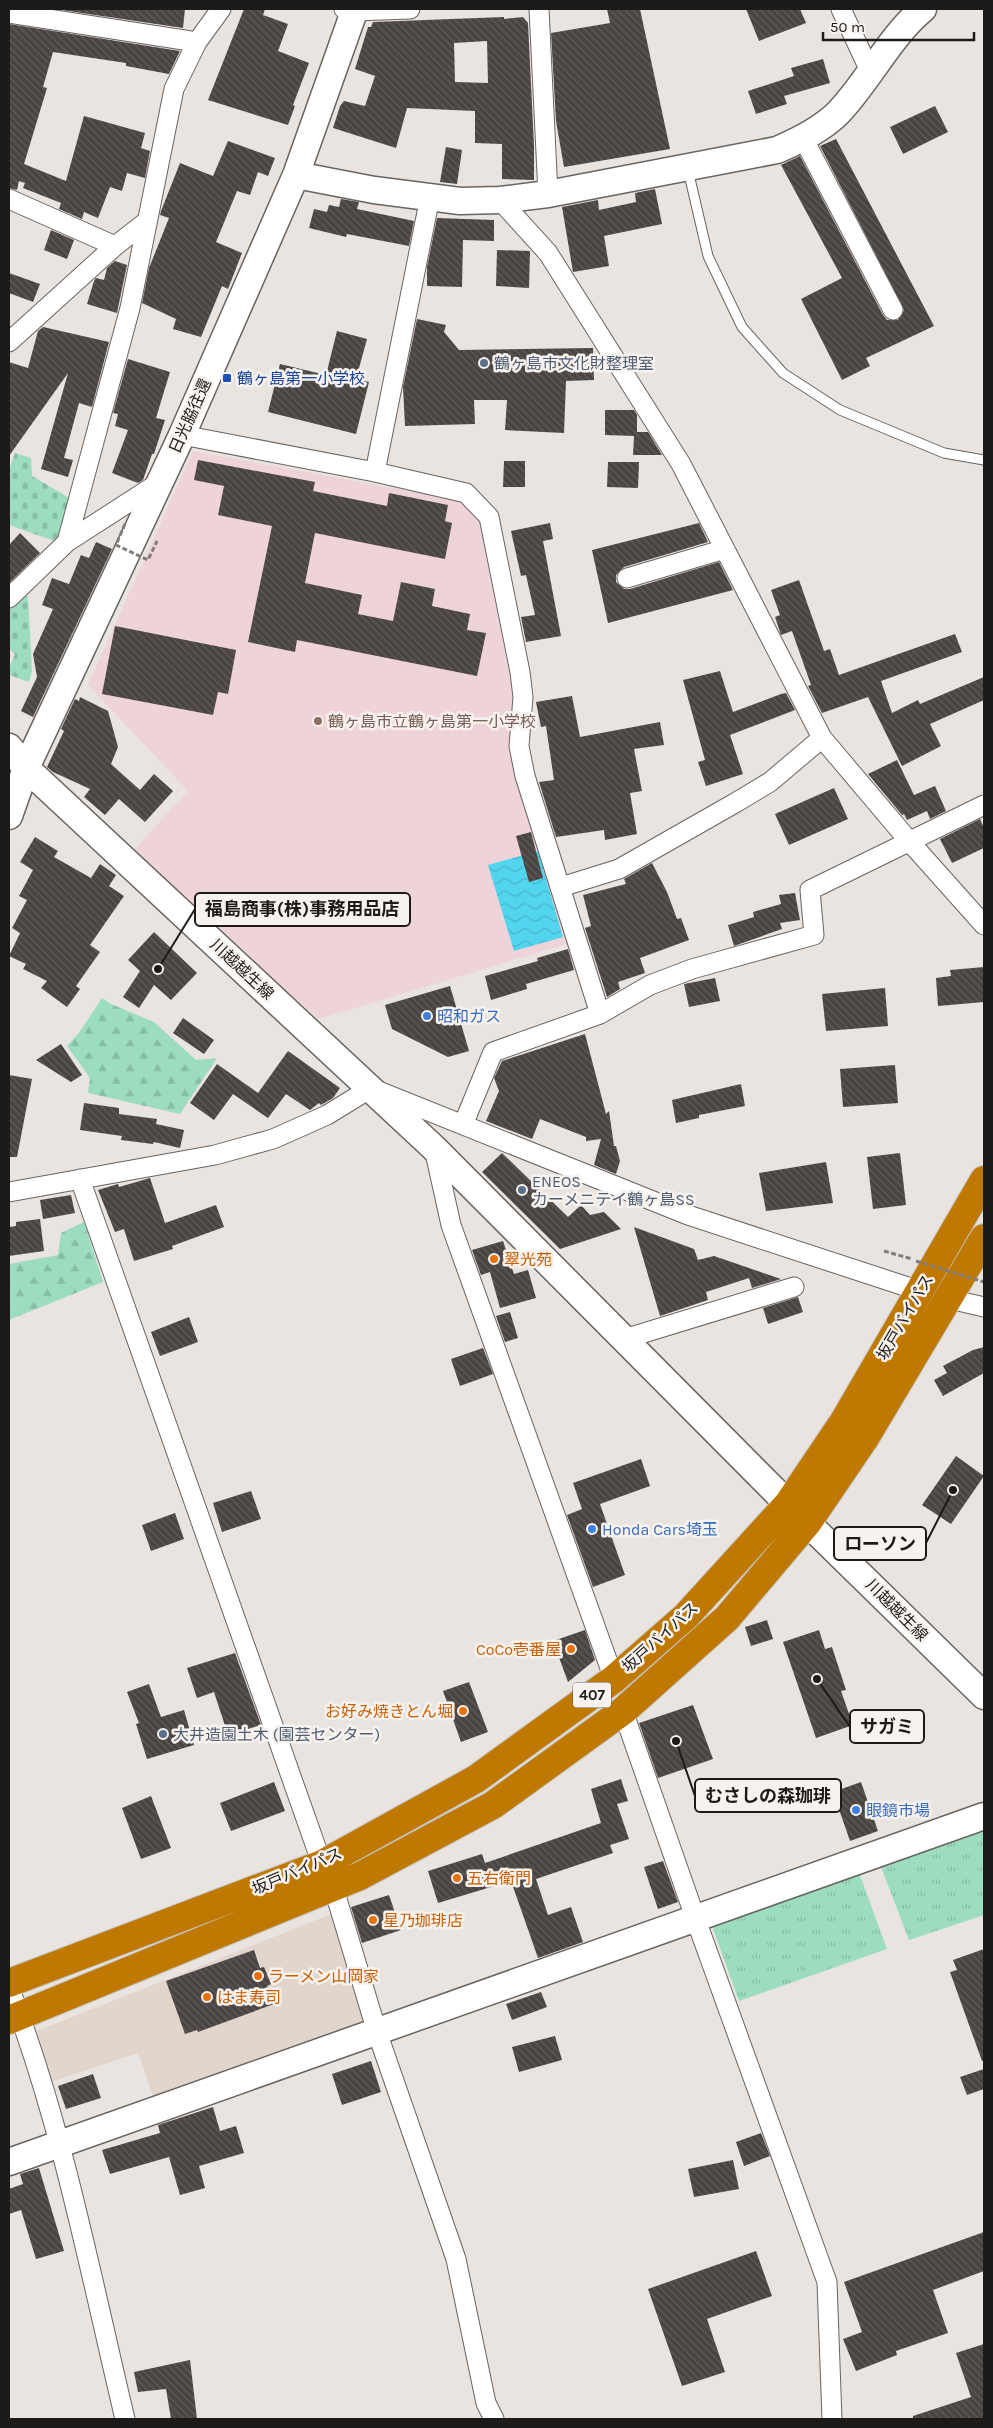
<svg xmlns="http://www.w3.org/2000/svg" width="993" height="2428" font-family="Karla,'Noto Sans JP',sans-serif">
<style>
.built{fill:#e1d5cc}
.education{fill:#eed4d9}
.grass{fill:url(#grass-tufts)}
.forest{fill:url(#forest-firs)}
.cemetery{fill:url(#cemetery-stones)}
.water{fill:url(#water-waves)}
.building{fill:url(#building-back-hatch);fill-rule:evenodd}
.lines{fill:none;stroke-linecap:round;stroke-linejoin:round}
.lane-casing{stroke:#686460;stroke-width:11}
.street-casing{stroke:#686460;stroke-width:21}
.secondary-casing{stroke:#686460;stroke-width:29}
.highway-casing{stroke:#c4c4c3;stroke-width:30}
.path{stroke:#817d7a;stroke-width:3;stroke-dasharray:5 2.5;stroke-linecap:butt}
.lane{stroke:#fff;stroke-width:9}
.street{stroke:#fff;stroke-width:19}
.secondary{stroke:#fff;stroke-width:26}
.highway{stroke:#c07900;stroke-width:28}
.path-bridge{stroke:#817d7a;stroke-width:3;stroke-dasharray:5 2.5;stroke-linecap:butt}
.service-dot{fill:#5c6f8a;stroke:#f7f2ed;stroke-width:2}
.transit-dot{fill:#1a4fb4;stroke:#f7f2ed;stroke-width:2}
.education-dot{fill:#8d6e63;stroke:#f7f2ed;stroke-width:2}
.shop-dot{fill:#3f7fe0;stroke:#f7f2ed;stroke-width:2}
.food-dot{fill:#e8710a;stroke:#f7f2ed;stroke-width:2}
.labels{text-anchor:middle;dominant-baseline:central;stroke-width:5;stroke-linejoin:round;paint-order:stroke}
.shield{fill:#f7f2ed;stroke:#5e5c59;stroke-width:1}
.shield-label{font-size:15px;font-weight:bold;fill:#1d1b1a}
.service-label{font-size:16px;fill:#4e5e75;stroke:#f7f2ed;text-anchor:start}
.transit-label{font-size:16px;fill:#164399;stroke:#f7f2ed;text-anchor:start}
.street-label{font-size:16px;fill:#1d1b1a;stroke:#f7f2ed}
.education-label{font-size:16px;fill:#785e54;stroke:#f7f2ed;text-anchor:start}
.shop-label{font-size:16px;fill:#366cbe;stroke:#f7f2ed;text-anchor:start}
.food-label{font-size:16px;fill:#c56008;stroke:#f7f2ed;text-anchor:start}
.leader{fill:none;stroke:#1d1b1a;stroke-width:2}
.callout-dot{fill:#1d1b1a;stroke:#f7f2ed;stroke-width:2}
.callout{fill:#f7f2ed;stroke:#1d1b1a;stroke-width:2}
.callout-label{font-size:18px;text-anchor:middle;font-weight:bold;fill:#1d1b1a}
</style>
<defs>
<pattern id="grass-tufts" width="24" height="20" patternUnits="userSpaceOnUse" patternTransform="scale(1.25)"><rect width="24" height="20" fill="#9cddbf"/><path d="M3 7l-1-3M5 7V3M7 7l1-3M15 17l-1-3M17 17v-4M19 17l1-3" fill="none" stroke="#86bda4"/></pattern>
<pattern id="forest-firs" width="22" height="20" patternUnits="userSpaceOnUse" patternTransform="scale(1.25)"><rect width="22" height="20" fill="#9cddbf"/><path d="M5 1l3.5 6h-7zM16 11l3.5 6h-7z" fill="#86bda4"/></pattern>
<pattern id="cemetery-stones" width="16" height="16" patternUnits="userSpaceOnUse" patternTransform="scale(1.25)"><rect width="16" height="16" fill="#9cddbf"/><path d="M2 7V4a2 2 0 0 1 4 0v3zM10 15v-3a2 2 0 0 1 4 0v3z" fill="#86bda4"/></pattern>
<pattern id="water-waves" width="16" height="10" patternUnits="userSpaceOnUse" patternTransform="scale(1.25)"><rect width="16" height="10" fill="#52d5ee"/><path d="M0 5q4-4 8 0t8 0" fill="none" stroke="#47b6cc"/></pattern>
<pattern id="building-back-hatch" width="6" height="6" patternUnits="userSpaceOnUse" patternTransform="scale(1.25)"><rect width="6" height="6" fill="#4a4443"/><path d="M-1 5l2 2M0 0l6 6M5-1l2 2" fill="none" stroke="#615c5b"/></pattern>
</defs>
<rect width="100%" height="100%" fill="#eae4e0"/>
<path class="built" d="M334,1913L365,2002L359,2005L365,2022L259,2059L154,2099L138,2053L51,2082L37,2031Z"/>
<path class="education" d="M193,451L458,500L481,523L570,943L319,1019L131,853L188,791L88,685Z"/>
<path class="grass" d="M984,1831V1915L909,1940L881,1867Z
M860,1875L887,1949L739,2001L712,1926Z"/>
<path class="forest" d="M102,998L111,1004L154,1022L196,1060L217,1058L180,1114L88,1093L90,1078L67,1046L79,1033Z
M84,1222L103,1282L9,1320V1264L58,1255L61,1233Z"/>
<path class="cemetery" d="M15,453L31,458L32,476L73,500L60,543L9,525V470Z
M25,594L28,597L32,671L29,682L9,675V669L15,654L9,649V609Z"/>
<path class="water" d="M538,851L563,937L514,951L488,865Z"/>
<path class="building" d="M55,9H185L183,28Z
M244,9H265L263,15L288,24L278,51L309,63L293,105L295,106L288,125L208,100Z
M607,9H640L670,149L564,167L556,121L551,33L610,23Z
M746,9H800L806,23L759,41Z
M504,17V19L523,17L528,23L534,146V180L502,179V144L475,143V111L407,108L396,148L333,128L340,106L344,101L365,106L375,76L355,69L368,27H371L373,22ZM487,41L488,83L455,82L454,43Z
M9,24L180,51L169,74L126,66V63L53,52L43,87L47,88L24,164L66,181L84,116L145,133L141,148L150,151L145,178L127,173L122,191L110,187L98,218L84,212L82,219L59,209L61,203L23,188L25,183L19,181L17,190L9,188Z
M823,59L830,83L784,96L787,104L756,114L748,91L794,76L791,68Z
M935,106L948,132L903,154L890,127Z
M836,139L934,326L866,358L870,366L842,380L801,299L842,278L781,165L800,156L883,315L887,320H898L904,310L820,146Z
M228,141L275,158L268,176L258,172L250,195L237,191L216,242L242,253L228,289L222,286L201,337L173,329L176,319L142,303L149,268L169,218L160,215L161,211L180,163L213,176Z
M446,147L462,150L457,184L440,182Z
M655,189L662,224L604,236L609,266L573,272L562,207L598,200L599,210L636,202L635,193Z
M341,199L359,202L357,209L414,221L409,246L347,234L346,237L309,228L314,209L327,212L329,205L339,207Z
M437,218L494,220V241L463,240L462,287L427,286V267Z
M51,230L74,240L67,259L44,250Z
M497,250L530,251L529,288L496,286Z
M115,261L127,265L117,313L87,304L94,281L96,278L104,280L107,268Z
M9,273L40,284L33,302L9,293Z
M417,319L446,325L444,332L459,350L593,348L594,380L566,381L564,433L505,430L507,400H474L475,424L405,426L403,387Z
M43,327L109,342L92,407L79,403L64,458L73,460L68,477L41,469L68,373L9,456V362L28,368L38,331Z
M337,331L367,339L356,379L369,382L356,434L268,412L280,364L326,375Z
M128,359L170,372L156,418L165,420L154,454H152L143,480L138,483L112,473L128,430L115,426L118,414L113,413Z
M605,410H634L637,415V432H648L662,455H633L634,436L605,435Z
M198,460L315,482L313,491L387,506L389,493L448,505L445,521L452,523L445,559L315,533L305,583L362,595L358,614L393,621L401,582L435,589L432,606L470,614L467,630L486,633L477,676L297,640L295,652L248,642L272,526L218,515L224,486L194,480Z
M504,461H525V487H503Z
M608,462H639L638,488L607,487Z
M550,523L553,539L543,541L561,636L526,642L521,617L535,615L526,575L521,576L511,531Z
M699,523L708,542L624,567L616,575V582L624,589H630L719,562L733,590L608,623L592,550Z
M20,533L40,553L9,583V545Z
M96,542L112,549L33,717L21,711L37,677L33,654L53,609L42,605L52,578L69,584L81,555L89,558Z
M799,580L824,651L830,649L839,675L955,634L962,652L881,681L892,713L918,700L920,704L984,677V700L930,724L941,746L902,766L868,697L822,713L808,686L811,685L792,631L781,635L775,617L780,615L771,590Z
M115,626L236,650L228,694L218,692L213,715L102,694Z
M720,671L733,712L781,694L786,693L795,710L730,735L743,774L706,786L698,762L705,760L683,680Z
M572,696L580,737L660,722L664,745L634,749L642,791L630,793L637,834L605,840L604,830L556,837L539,782L554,780L546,726L541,727L536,702Z
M80,697L108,711L118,747L111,764L140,790L154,774L173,791L145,822L119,799L105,815L84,797L90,789L53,772L47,767L64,731L61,729L75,699L79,701Z
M897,760L914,795L935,786L946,811L930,819L927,811L907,820L904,814L902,815L868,774Z
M834,788L848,819L789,845L775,814Z
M980,819L984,828V848L952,863L940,839Z
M531,832L543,878L529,882L516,836Z
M35,837L58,851L54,857L91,878L100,864L116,875L109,886L124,896L90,945L100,952L76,986L80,989L67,1007L41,988L47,981L23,969L26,964L9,956L20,933L12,928L27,900L19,896L33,870L20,862Z
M652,863L667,892L677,919L681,918L689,940L640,958L645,973L618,982L620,989L607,997L585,928L591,926L583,895L626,884L624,879Z
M795,893L800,920L780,923L782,929L734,946L728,925L754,917L753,912L781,904L779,895Z
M154,932L197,973L171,1000L154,985L139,1008L123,997L140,971L128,960Z
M568,949L574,970L526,984L527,989L491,1000L485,976L538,961L537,958Z
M984,967V1002L938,1006L936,978L951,976L950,970Z
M715,978L720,1001L689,1007L684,984Z
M450,986L469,1051L448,1057L392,1029L385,1005Z
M885,988L888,1026L826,1031L822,994Z
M183,1018L214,1040L204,1054L173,1033Z
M585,1034L606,1114L609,1111L614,1146H616L620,1161L616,1174L594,1165L601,1139L586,1141V1137L540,1119L532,1139L486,1121L499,1091L494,1078L502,1061Z
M61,1044L82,1075L71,1082L36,1060Z
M288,1051L340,1088L333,1098L321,1105L319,1103L310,1110L286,1094L268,1118L233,1094L214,1120L190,1103L217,1064L258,1093Z
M895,1065L898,1103L843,1107L840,1069Z
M9,1075L32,1079L17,1157H9Z
M741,1084L745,1106L699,1115V1118L676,1123L672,1100Z
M84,1103L119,1108V1114L157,1119L156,1124L184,1130L180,1148L154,1142L153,1144L121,1140L122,1136L80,1130Z
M502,1153L568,1217L581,1205L590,1215L604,1212L621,1229L560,1249L482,1172Z
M900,1153L906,1205L873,1209L867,1157Z
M826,1162L833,1203L766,1211L759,1173Z
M150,1178L165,1223L216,1205L224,1227L172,1246L173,1249L134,1261L124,1229L115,1232L98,1190L118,1184L119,1187Z
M71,1195L75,1213L43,1219L40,1200Z
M40,1219L44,1251L9,1256V1227L16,1226V1222Z
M634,1227L694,1249L698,1260L714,1256L781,1279L752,1288L749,1278L706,1292L708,1300L660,1316Z
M503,1241L514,1274L528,1270L536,1298L500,1308L490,1272L481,1275L472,1250Z
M798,1297L803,1312L768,1324L763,1308Z
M510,1312L518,1338L505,1342L496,1316Z
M189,1317L198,1342L160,1356L151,1332Z
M984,1347V1373L943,1396L934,1380L947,1373L943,1366L973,1350Z
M483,1348L493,1374L460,1386L451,1359Z
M956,1456L984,1476L951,1524L922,1505Z
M641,1459L650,1486L600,1504L625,1575L593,1587L567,1515L582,1509L573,1483Z
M251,1491L261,1519L222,1532L213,1503Z
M175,1513L184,1539L151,1551L142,1525Z
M767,1620L773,1639L751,1646L745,1627Z
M585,1630L595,1660L568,1682L553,1641Z
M819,1630L825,1649L832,1647L846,1690L841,1691L853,1725L816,1738L783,1642Z
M235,1653L261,1725L228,1735L214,1692L197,1698L187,1668Z
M469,1682L488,1732L461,1742L443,1691Z
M149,1684L161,1717L184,1710L194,1745L147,1759L136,1724L139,1723L127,1692Z
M693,1705L713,1759L658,1778L639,1723Z
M621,1779L628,1801L617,1804L629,1839L610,1845L613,1853L536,1879L548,1915L571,1907L583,1942L538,1958L511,1881L438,1903L428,1871L482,1854L485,1863L601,1823L591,1789Z
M274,1782L285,1811L231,1831L220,1803Z
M861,1782L878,1831L850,1841L833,1792Z
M151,1796L171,1848L141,1859L122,1808Z
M663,1861L678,1902L658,1909L644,1867Z
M389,1895L401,1930L362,1943L351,1907Z
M984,1949V2061H982L950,1972L957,1970L953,1960Z
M254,1950L260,1968L264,1967L271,1984L267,1986L274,2004L198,2032L197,2030L185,2034L166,1981Z
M541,1992L547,2007L512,2020L506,2004Z
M555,2036L562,2060L519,2072L512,2047Z
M371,2061L381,2092L342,2105L332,2074Z
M984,2069V2089L967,2095L960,2077Z
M93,2074L101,2098L66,2109L58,2086Z
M213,2107L220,2131L236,2126L244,2153L199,2166L205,2188L180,2195L169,2157L110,2174L102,2150L160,2133L158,2125Z
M761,2133L770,2156L744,2166L736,2142Z
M733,2160L739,2189L694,2197L688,2169Z
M39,2168L64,2251L36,2259L21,2210L9,2214V2189L23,2184L20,2174Z
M984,2232V2271L933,2290L948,2333L896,2351L897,2355L856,2371L843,2339L862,2332L844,2282Z
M756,2251L772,2296L707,2319L725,2372L682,2386L648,2289Z
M984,2344V2419H913V2416L971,2397L956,2353Z
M190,2360L197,2419H171L166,2389L138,2392L134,2372Z"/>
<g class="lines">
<defs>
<path id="lane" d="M688,170L708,256L742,327L783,373L840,410L944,453L984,460"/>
<path id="street" d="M344,9L354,11L410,9
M539,9L548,194
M841,9L870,71
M9,13L197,42
M803,138L893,310
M9,199L115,246
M500,200L548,253L681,464L822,738L909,841L984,925
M9,342L115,246L146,222
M182,435L375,472L466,493L489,517L520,672L523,697L519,746L525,776L600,1014
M375,472L430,197
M67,542L130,308L174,89L197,42L221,9
M627,578L725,549
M9,598L67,542L160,482
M561,887L619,869L735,803L770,782L822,738
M463,1125L493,1052L600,1014L650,985L692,969L814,935L810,890L984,805
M434,1148L451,1225L614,1679
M80,1179L322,1864
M9,1192L215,1155L273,1139L327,1115L371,1088L688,1215L920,1291
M950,1299L984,1307
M624,1339L794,1287
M623,1711L696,1920L827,2282L832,2419
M333,1886L377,2032L456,2259L486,2403L494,2419
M9,1987C62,2123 91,2277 125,2419"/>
<path id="secondary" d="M296,175L374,190L460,201L500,200L548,194L777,150C798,141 822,129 838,113C868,82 890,36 923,9
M9,747L26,768L434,1148L788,1504L984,1696
M9,816L26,768L182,435L296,175L355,9
M9,2162L984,1816"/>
<path id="highway" d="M9,1983L322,1864L476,1779L614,1679L686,1616L788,1504L844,1421L984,1180
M9,2020L360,1876L493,1805L623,1711L727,1618L808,1522L865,1438L984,1238"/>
</defs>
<use href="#lane" class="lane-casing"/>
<use href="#street" class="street-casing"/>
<use href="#secondary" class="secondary-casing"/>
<use href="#highway" class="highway-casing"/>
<path class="path" d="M884,1251L912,1259"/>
<use href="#lane" class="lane"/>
<use href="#street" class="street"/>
<use href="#secondary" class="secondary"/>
<use href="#highway" class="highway"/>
<path class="path-bridge" d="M125,524L116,545L148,560L157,541
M916,1261L984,1282"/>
</g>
<g class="service-dot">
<circle cx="484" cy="363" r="5"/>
<circle cx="522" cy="1190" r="5"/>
<circle cx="163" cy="1734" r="5"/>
</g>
<rect class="transit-dot" x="222" y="373" width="10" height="10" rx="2.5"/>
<circle class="education-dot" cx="318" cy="721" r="5"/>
<g class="shop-dot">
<circle cx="427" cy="1016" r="5"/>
<circle cx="592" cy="1529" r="5"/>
<circle cx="856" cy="1810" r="5"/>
</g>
<g class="food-dot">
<circle cx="494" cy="1259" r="5"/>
<circle cx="571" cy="1649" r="5"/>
<circle cx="463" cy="1711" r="5"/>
<circle cx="457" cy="1878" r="5"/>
<circle cx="373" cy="1920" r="5"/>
<circle cx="258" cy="1976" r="5"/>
<circle cx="207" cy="1997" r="5"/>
</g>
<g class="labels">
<rect class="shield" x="573" y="1682.5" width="38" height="25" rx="4"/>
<g class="shield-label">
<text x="592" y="1695">407</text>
</g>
<g class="service-label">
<text x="494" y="363">鶴ヶ島市文化財整理室</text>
<text x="532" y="1181">ENEOS<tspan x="532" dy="18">カーメニテイ鶴ヶ島SS</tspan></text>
<text x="173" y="1734">大井造園土木 (園芸センター)</text>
</g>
<g class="transit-label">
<text x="237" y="378">鶴ヶ島第一小学校</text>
</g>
<g class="street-label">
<text transform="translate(190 416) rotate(-66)">日光脇往還</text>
<text transform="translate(242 969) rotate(43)">川越越生線</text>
<text transform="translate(905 1317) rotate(-60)">坂戸バイパス</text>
<text transform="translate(897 1610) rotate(45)">川越越生線</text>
<text transform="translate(660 1637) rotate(-42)">坂戸バイパス</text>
<text transform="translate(297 1871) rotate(-23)">坂戸バイパス</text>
</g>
<g class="education-label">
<text x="328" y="721">鶴ヶ島市立鶴ヶ島第一小学校</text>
</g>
<g class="shop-label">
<text x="437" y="1016">昭和ガス</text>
<text x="602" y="1529">Honda Cars埼玉</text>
<text x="866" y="1810">眼鏡市場</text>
</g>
<g class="food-label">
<text x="504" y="1259">翠光苑</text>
<text x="561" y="1649" text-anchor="end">CoCo壱番屋</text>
<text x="453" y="1711" text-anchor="end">お好み焼きとん堀</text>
<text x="467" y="1878">五右衛門</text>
<text x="383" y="1920">星乃珈琲店</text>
<text x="268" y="1976">ラーメン山岡家</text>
<text x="217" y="1997">はま寿司</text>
</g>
</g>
<path class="leader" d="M158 969L195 909M953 1490L926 1543M817 1679L850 1727M676 1741L695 1796"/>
<g class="callout-dot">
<circle cx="158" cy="969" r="5"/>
<circle cx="953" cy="1490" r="5"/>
<circle cx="817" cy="1679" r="5"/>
<circle cx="676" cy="1741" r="5"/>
</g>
<g class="callout">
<rect x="195" y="893" width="215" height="33" rx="5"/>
<rect x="834" y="1527" width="92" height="33" rx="5"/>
<rect x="850" y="1710" width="74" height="33" rx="5"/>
<rect x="695" y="1779" width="146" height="33" rx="5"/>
</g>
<g class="callout-label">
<text x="302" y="915">福島商事(株)事務用品店</text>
<text x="880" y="1550">ローソン</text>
<text x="887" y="1733">サガミ</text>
<text x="768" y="1802">むさしの森珈琲</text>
</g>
<rect width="993" height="2428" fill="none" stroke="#1d1b1a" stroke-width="20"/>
<path d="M823 32v8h151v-8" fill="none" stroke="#1d1b1a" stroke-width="2.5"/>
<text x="830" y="32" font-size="15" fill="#1d1b1a" stroke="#f7f2ed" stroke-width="4" paint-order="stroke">50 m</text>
</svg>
